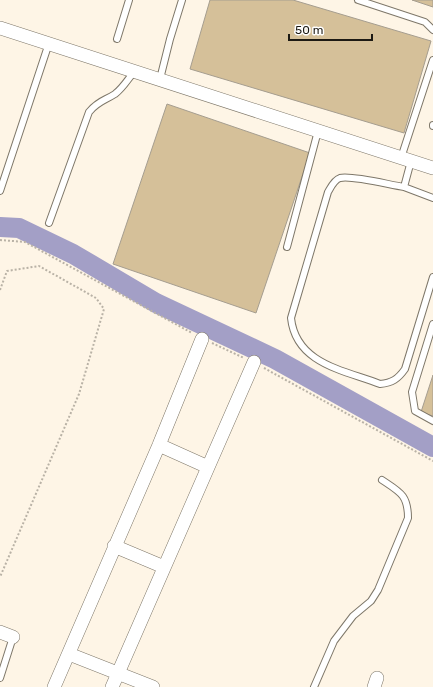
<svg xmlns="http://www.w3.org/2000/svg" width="433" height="687" font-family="Rubik,sans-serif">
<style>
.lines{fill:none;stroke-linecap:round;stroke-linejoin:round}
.river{stroke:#a39fc6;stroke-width:20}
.building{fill:#d5c099;stroke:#a59d8f}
.lane-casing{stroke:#7e7769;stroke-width:8}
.street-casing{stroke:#7e7769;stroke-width:14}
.path{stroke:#b9b2a6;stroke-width:2;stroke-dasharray:2 2;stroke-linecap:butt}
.lane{stroke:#fff;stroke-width:6}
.street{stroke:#fff;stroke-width:13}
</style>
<rect width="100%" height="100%" fill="#fef5e6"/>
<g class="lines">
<path class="river" d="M0,227L19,228L73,254L156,303L275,359L433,447"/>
</g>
<path class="building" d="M210,0H293L431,41L404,133L190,69Z
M412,0H433V7Z
M167,104L310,153L256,313L113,264Z
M433,375V416L421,412Z"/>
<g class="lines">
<defs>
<path id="lane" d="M358,0L425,22L433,30
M117,39L129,0
M160,79L170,39L182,0
M433,125V126
M401,158L433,60
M411,161L404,187L433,198
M404,187C390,185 352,175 340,178C334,180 331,187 328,192L291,318C296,364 344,370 380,384C392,383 398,379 405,369L433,277
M0,191L49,43
M49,223L89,112C98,101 104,101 115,94C123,88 128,79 134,72
M287,247L318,131
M433,324L412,392L415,411L433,421
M0,678L13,637
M314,687L334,641L353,616L371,601L378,590L408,518C408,495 400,492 382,480"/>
<path id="street" d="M0,28L433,168
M159,445L208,467
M114,546L164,567
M0,632L13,637
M69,654L153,687
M54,687L159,445L202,339
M112,687L254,362
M374,687L377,678"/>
</defs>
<use href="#lane" class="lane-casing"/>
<use href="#street" class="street-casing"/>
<path class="path" d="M0,240L25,242L192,333
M0,290L7,271L39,266L96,298L104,309L79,394L0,577
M212,343L244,358
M264,368L433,461"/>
<use href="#lane" class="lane"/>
<use href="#street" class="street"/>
</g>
<path d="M289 34v6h83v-6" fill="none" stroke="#1c1913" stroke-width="2"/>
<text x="295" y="34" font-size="12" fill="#1c1913" stroke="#ffffff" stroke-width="3" paint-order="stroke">50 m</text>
</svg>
